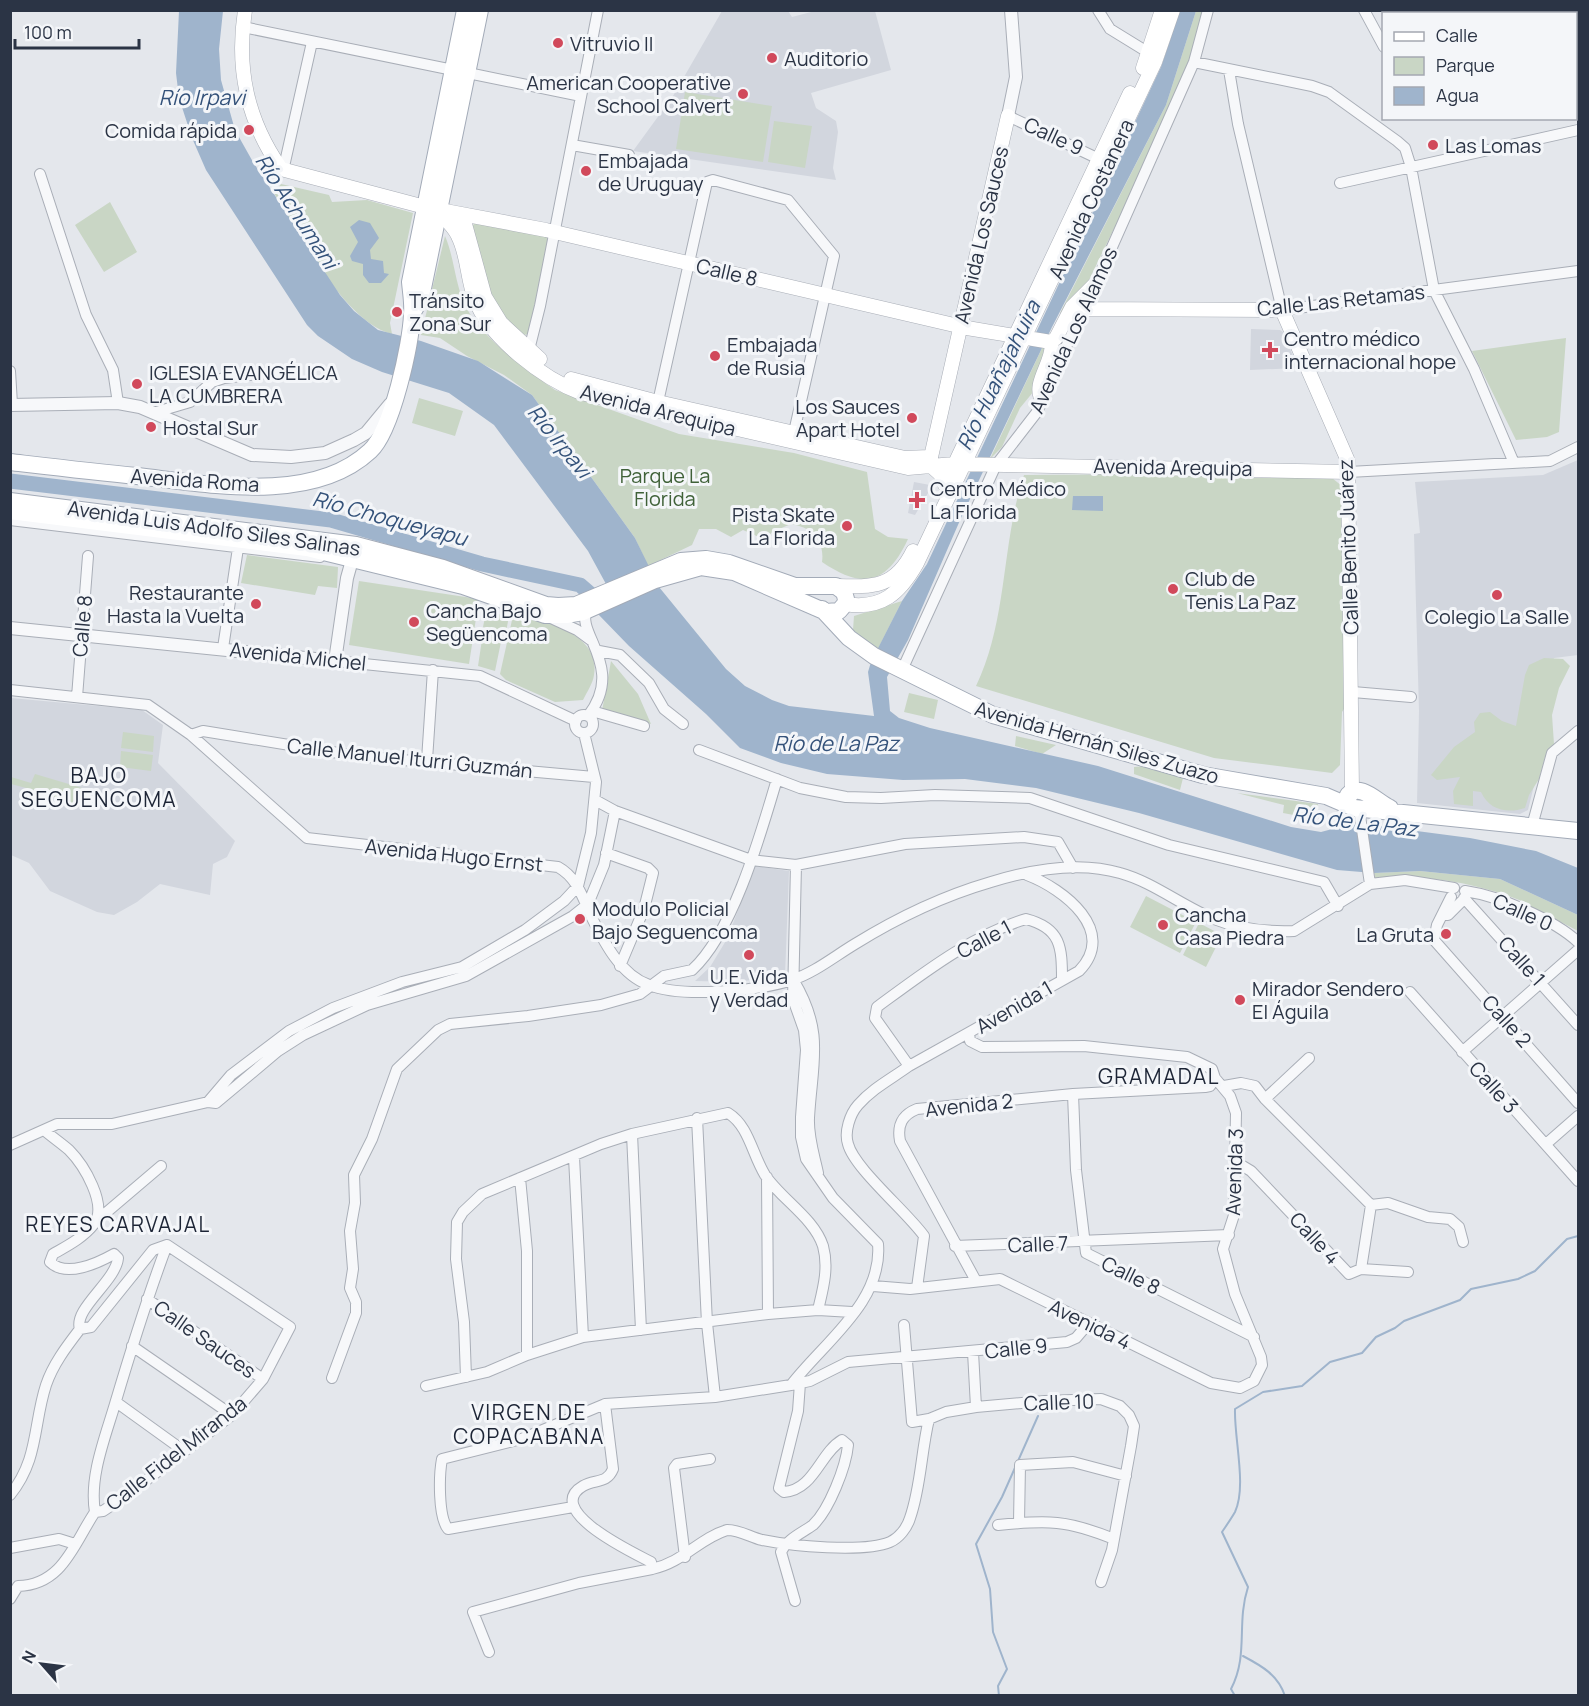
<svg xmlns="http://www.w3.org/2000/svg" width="1589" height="1706" font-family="Manrope,sans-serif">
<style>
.built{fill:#d2d6de}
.green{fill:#c9d6c5}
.water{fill:#9fb4cc}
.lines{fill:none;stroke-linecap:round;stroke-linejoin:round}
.stream{stroke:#9fb4cc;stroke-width:2}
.river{stroke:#9fb4cc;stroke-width:15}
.minor-casing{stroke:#a9aeb7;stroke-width:12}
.tertiary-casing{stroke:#a9aeb7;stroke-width:14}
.secondary-casing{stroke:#a9aeb7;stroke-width:15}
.primary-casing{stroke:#a3abb8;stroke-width:18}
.minor{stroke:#f7f8fa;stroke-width:10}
.tertiary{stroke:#f7f8fa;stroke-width:12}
.secondary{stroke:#fff;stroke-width:14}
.primary{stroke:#fff;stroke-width:16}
.poi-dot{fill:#d1495b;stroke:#f4f6f9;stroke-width:2}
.labels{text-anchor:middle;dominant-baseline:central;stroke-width:6;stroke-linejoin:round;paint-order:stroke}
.poi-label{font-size:20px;fill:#2b3445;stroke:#f4f6f9;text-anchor:start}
.street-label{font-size:20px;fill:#2b3445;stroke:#f4f6f9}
.park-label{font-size:20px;fill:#3f6138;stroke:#f4f6f9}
.water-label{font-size:21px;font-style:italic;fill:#34527a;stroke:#f4f6f9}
.neighbourhood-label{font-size:21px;letter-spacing:1.5px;fill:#1d2536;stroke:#f4f6f9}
</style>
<rect width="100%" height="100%" fill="#e4e7ec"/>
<path class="built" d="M722,11H788L792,17L815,11H875L891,70L811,93L816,108L836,121L838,132L833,168L836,180L633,151L673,96Z
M1251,329L1280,330L1283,332L1298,368L1250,370Z
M1578,460V655L1554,658L1540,715L1543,749L1528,810L1520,814L1417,803L1419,711L1414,534L1420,533L1415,482L1543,475Z
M914,482L930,485L931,488L915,515L908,513Z
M11,698L142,710L163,725L158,763L235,841L227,857L213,864L210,895L160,884L137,902L114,915L97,912L50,891L29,863L11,855Z
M755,866L789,871L785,976L735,982L695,981L710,967L727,939Z"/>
<path class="green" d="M1196,11H1207L1192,61L1126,204L1089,280L1063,312L1060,313L1166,105Z
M685,92L772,106L763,162L676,149Z
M774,121L812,126L805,168L768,162Z
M281,184L329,195L332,202L367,200L413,213L390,323L392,334C344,322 300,234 274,193Z
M110,202L137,252L104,272L75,225Z
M475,222L548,237L529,334L524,335C484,303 484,273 472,227Z
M445,236C454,257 455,282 464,303C478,335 526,370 555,390L679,434L794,453L867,472L875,529L888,537L908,539C887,584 863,590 822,562C825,540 811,527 791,524L772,532L766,540L743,530L731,537L716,529H699L692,545L648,566L635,538L532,395L504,375L467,356L440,338L421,335Z
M1566,338L1559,432L1547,437L1516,440L1472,351Z
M1043,346L1046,347L1034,391L1020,408L1002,447L990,459Z
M419,398L463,411L455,436L412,423Z
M1171,474L1236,478H1332L1342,486L1344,709L1342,712L1340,765L1332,773L1214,758L976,686C1008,620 1001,544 1024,475Z
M247,555L338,567L337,588L318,586L315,595L241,583Z
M359,581L479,599L469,664L349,645Z
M902,601L877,651L853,630L854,616Z
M514,611C543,622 601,632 594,675C593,683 587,692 583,700L555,702L506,680L500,674Z
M486,612L509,616L506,632L483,627Z
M483,633L502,637L495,671L478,666Z
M1544,658L1563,659L1570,666L1559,688L1552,715L1554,744L1545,757L1539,779L1529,795L1525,808C1507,814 1489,810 1481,792L1473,791V806L1454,804L1453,791L1460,777L1437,780L1431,775L1454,747L1475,732L1474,722L1480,713L1490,712L1502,721L1516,726L1525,675L1529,665Z
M611,661L638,694L651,724L602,711Z
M909,693L938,700L934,719L904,712Z
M123,732L154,736L153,752L121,748Z
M1016,736L1056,745L1042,754L1015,746Z
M121,751L153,755L151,771L120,767Z
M1146,766L1183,778L1180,790L1134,774V767Z
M35,774L89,790L82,808L45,793L11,784V777L31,783Z
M1237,793L1318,804L1315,819L1283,813L1284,805Z
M1420,871L1500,879L1578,915V931L1540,911L1528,908L1527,903C1478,883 1427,874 1375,878L1374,873Z
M1146,896L1196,922L1180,953L1130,927Z
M1199,923L1222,935L1206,967L1183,955Z"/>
<path class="water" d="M179,11H223L219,49L221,80L235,130L253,162L340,295L354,311L378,330L421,341L478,361L532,395L635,538L659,587L726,669L745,686L772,700L789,706L874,716L868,672L871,662L902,601L927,564L1161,67L1180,11H1196L1166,105L1052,327L961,518L908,640L887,677L890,711L899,718L930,728L1098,766L1291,827L1321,832L1351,824L1371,825L1470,838L1536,851L1578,868V915L1500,879L1420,871L1374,873L1337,870L1139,813L1036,788L965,779L903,780L827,774L781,763L740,748L706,714L629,646L597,613L606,584L588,551L494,425L449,393L382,372L352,359L318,336L307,325L206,170L192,138L179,98L176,73Z
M359,220L370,223L379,238L370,250L371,259L383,261L384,273L389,274L381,283H369L363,275V264L352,261L350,256L358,242L350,227Z
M1073,496H1103V511L1072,510Z"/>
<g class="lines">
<path class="stream" d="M1243,1656C1262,1666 1278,1675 1285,1696
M999,1696L998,1686L1007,1669L993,1632L990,1589L976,1544L1002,1497L1038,1416
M1235,1696L1231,1689C1249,1654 1236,1624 1248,1587L1222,1532C1226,1526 1231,1519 1235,1512C1247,1486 1234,1439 1235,1409L1263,1392L1302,1386L1330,1362L1362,1353L1376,1337L1395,1328L1404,1321L1460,1300L1471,1289L1518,1279L1535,1271L1567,1239L1578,1236"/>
<path class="river" d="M10,481L331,520L482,564L580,585L602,604"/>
<defs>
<path id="minor" d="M1098,10L1110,29L1149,53
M1364,10L1384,47
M1418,10L1420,14
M1506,10L1508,14
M1555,10L1557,14
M1437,14L1438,10
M1531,14L1537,10
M243,27L453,70
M1194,62L1312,86L1329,92L1397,141L1405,148L1411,167L1434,290L1474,369L1514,463
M1229,70L1238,124L1282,310L1578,271
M468,73L581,96
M1576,98L1578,113
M1008,116L1099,159
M572,145L629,155
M283,171L312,42
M40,174L86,315L113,370L118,403
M1340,183L1578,130
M1093,290L1194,62L1208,10
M529,350L540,306L598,10
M10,371L12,404
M658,402L707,182L713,180L788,200L834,256L794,432
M153,413L190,402L212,382L224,378L290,370
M1349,472L1550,461L1578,447
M10,520L320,557
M587,610C575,633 626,667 588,716
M551,618L577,630L592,641
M223,648L238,548
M599,651L620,655L649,683L664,709L683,724
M335,661L480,676L576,721
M902,670L996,465L1037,412L1083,309
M10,690L148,705L191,735L307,838L558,867C578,878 583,899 592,918C605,944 621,975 649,985C682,998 758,991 792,980C814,973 835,956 855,944C897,918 943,896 991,882C1030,870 1080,861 1120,873C1153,882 1182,906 1214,919C1239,929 1266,932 1294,931L1370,884L1405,880L1454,888
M1353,692L1411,697
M77,697L88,556
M592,711L644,726
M575 724a9 9 0 1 1 18 0a9 9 0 1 1-18 0Z
M191,735L203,731L357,756L594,777
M699,750L800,788L846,797L881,798L935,795L1030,798L1169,845L1324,882L1338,906
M427,760L433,670
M595,800L615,811L751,860L796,865L905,844L1024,837L1058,842L1073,868
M1359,809L1370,884
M1532,826L1552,753L1578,731
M606,853L648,868L653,873L644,909L620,966
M1027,875C1064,889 1118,931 1079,971L909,1066L875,1018L877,1007C922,974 972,935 1026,919C1061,928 1062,947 1062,980
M1465,891C1499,896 1553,919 1578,942
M1451,897L1437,925L1434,940L1578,1103
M1464,898L1578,1025
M1443,915H1448L1463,900
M794,981C825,1033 812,1063 809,1118C808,1137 814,1154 818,1173
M1410,992L1578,1181
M1462,1052L1578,950
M909,1066C891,1079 873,1088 858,1105C850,1114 844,1132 848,1144C854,1168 907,1212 924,1236L917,1288
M1224,1086L1241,1083L1255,1086L1265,1099L1371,1205
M1073,1094L1076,1170L1086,1253L1254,1337
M1265,1099L1309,1058
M208,1102L231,1075L289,1031L333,1008L402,982L462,967L525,930L564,901L578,886L591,833L596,782L584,733
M697,1118L707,1323L715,1397
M44,1130C52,1137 61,1143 69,1150C84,1165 108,1205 94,1224C83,1238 67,1246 53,1254L50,1262C66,1278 98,1263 114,1254L118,1258C116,1281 73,1309 80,1329L91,1327L153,1250L167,1245
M632,1134L641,1330
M1546,1144L1578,1116
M10,1145L57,1124H112L208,1102L216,1103L278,1051L303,1035L367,1005L466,976L573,916L588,904L604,865L615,811
M574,1157L583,1337
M1236,1162L1251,1171L1349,1274L1361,1269L1408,1272
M767,1177L768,1314
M520,1178L527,1251V1355
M1371,1205L1388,1203L1428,1217L1450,1219L1459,1227L1463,1242
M94,1223L161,1166
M955,1246L1229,1235
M1361,1269L1371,1205
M976,1281L900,1141C897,1125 902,1115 917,1109L1073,1094L1205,1087L1210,1086L1215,1078
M873,1286L910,1289L1000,1279L1211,1383L1240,1388L1254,1381L1262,1365L1261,1357L1235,1294L1223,1249L1234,1215L1236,1113L1230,1096L1215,1078L1212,1069L1187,1057L1084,1046L982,1047L970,1041L969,1033
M147,1299L263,1379
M904,1325L912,1422L929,1419
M132,1346L232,1415
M973,1352L976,1407L1045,1401L1101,1399L1120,1406L1129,1415L1134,1426L1131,1446L1112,1550L1101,1582
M466,1377L464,1322L456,1259L457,1222L463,1212L482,1194L601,1144L632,1134L728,1113C749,1126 752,1154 765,1175C781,1199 814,1218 823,1246C829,1268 823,1289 818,1310
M332,1378L356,1313V1302L350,1288L353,1269L350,1231L355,1203L354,1175L372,1139L397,1069L438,1030L450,1024L528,1016L601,1005L640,994L664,976L692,970C733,933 761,833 777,779
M791,1385C824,1342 883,1302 878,1244L833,1198L806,1159L801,1137V1117L806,1050L804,1030L793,999L796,865
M426,1386L487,1372L527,1355L583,1337L768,1314L818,1310L852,1312
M116,1402L184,1451
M10,1495C39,1459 33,1425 46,1385C53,1364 67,1346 80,1329
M573,1507L448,1529C438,1517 439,1475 442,1459L521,1439L605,1404L715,1397L791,1385L810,1381L848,1362L1067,1342L1076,1338L1088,1324
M95,1512L103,1511L124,1497L232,1415L263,1379L290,1327L167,1245
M95,1512C89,1477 105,1438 115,1404C131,1350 147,1298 167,1245
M1019,1522L1020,1465L1073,1462L1126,1476
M998,1525C1048,1520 1067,1520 1114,1539
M10,1548L59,1539L75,1544
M685,1557L674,1468L677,1464L710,1459
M652,1569C684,1562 698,1539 727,1530C740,1530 750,1537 762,1540C791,1546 864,1553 890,1542C899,1538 907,1528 910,1518C921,1487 921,1452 929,1419L946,1412L976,1407
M10,1599L18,1586C63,1585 74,1543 95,1512
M795,1601L781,1552C787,1539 802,1533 813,1525C829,1510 846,1467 848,1445L842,1440C820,1453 814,1490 784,1492L779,1488L798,1411L800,1383
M489,1652L473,1612L579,1583L652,1569L651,1562C634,1553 542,1510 583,1486C595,1479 607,1484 613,1469L605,1404"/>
<path id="tertiary" d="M1008,116L1016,77L1011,10
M10,405L118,403L140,407L252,455L291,457L325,453L354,440L366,433L390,404
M10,628L335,661L347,578L354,553"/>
<path id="secondary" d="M245,10C236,69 247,120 281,169L425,207
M1143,68L1162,10
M440,210C445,221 454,226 458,236C468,255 467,279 475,299C489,338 544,379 581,393L908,468L954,464L1349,472
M440,210L546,230L967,328L1051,342
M459,214L465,224L485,297L501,323L540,359
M1064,323L1083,309L1282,310L1348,461L1352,791
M1051,342L1056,338L1072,307L1096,283
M571,379L658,402L905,458L929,457
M1043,401C1030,384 1056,360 1051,342
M951,472L1130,93
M945,485L940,474L931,466V457L1008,116
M836,586C873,587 895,588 913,551
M845,604C882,610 900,593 917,563L1155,62L1173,10"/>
<path id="primary" d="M413,312L421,298L480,10
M10,462C53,467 95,472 137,476C208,484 312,505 370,451C392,431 411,344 412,314C413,304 411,293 410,282L465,10
M10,501L356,545L443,568L546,605L558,606L576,605L681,561L706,559L729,563L795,586H836L844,592L846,599L845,604L839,611L826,612L734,572L701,567L655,580L583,612L566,615H545L463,586L307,548L10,511
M822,609L849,638L874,656L993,715L1203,775L1326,796L1354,808L1578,831
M1349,805L1348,795C1360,782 1377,802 1390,808"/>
</defs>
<use href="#minor" class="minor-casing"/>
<use href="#tertiary" class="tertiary-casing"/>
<use href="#secondary" class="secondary-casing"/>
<use href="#primary" class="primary-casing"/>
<use href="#minor" class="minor"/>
<use href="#tertiary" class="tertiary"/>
<use href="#secondary" class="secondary"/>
<use href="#primary" class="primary"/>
</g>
<g class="poi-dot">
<circle cx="558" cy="43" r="6"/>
<circle cx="772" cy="58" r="6"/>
<circle cx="743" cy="94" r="6"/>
<circle cx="249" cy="130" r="6"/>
<circle cx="1433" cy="145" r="6"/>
<circle cx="586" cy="171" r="6"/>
<circle cx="397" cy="312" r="6"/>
<path d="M1267 341h6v6h6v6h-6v6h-6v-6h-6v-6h6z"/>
<circle cx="715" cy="356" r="6"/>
<circle cx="137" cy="384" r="6"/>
<circle cx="912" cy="418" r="6"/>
<circle cx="151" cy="427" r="6"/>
<path d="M914 491h6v6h6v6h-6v6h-6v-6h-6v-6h6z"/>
<circle cx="847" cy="526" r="6"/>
<circle cx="1173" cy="589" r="6"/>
<circle cx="1497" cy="595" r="6"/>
<circle cx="256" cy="604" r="6"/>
<circle cx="414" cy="622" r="6"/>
<circle cx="580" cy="919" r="6"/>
<circle cx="1163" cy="925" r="6"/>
<circle cx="1446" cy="934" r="6"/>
<circle cx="749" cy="955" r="6"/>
<circle cx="1240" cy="1000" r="6"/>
</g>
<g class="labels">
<g class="poi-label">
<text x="570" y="43">Vitruvio II</text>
<text x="784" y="58">Auditorio</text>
<text x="731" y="82" text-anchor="end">American Cooperative<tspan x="731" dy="23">School Calvert</tspan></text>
<text x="237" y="130" text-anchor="end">Comida rápida</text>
<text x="1445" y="145">Las Lomas</text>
<text x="598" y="160">Embajada<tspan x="598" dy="23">de Uruguay</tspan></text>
<text x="409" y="300">Tránsito<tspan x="409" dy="23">Zona Sur</tspan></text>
<text x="1284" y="338">Centro médico<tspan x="1284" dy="23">internacional hope</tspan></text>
<text x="727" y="344">Embajada<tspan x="727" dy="23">de Rusia</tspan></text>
<text x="149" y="372">IGLESIA EVANGÉLICA<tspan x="149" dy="23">LA CUMBRERA</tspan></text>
<text x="900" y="406" text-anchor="end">Los Sauces<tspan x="900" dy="23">Apart Hotel</tspan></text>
<text x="163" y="427">Hostal Sur</text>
<text x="930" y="488">Centro Médico<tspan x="930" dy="23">La Florida</tspan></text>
<text x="835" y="514" text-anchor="end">Pista Skate<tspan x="835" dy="23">La Florida</tspan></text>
<text x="1185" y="578">Club de<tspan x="1185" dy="23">Tenis La Paz</tspan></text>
<text x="244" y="592" text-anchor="end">Restaurante<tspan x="244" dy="23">Hasta la Vuelta</tspan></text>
<text x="426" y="610">Cancha Bajo<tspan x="426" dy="23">Següencoma</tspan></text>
<text x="1497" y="616" text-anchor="middle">Colegio La Salle</text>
<text x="592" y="908">Modulo Policial<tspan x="592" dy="23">Bajo Seguencoma</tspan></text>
<text x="1175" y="914">Cancha<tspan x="1175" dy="23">Casa Piedra</tspan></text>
<text x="1434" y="934" text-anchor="end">La Gruta</text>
<text x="749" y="976" text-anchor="middle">U.E. Vida<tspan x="749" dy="23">y Verdad</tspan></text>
<text x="1252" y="988">Mirador Sendero<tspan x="1252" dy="23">El Águila</tspan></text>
</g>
<g class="street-label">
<text transform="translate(1054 136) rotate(25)">Calle 9</text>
<text transform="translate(1091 199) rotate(-65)">Avenida Costanera</text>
<text transform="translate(981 235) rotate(-77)">Avenida Los Sauces</text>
<text transform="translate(727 272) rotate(13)">Calle 8</text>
<text transform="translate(1341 300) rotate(-6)">Calle Las Retamas</text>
<text transform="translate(1073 330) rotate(-65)">Avenida Los Alamos</text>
<text transform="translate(658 410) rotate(14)">Avenida Arequipa</text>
<text transform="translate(1173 467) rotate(1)">Avenida Arequipa</text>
<text transform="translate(195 480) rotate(4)">Avenida Roma</text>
<text transform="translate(214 528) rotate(8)">Avenida Luis Adolfo Siles Salinas</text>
<text transform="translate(1348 547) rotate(-92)">Calle Benito Juárez</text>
<text transform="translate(82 626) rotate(-85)">Calle 8</text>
<text transform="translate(298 656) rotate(6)">Avenida Michel</text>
<text transform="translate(1097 742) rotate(16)">Avenida Hernán Siles Zuazo</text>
<text transform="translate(410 758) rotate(6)">Calle Manuel Iturri Guzmán</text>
<text transform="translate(454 855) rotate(6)">Avenida Hugo Ernst</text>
<text transform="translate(1523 912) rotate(24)">Calle 0</text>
<text transform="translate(984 939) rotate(-28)">Calle 1</text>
<text transform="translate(1522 961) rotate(48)">Calle 1</text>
<text transform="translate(1014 1007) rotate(-30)">Avenida 1</text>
<text transform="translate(1507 1021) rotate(48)">Calle 2</text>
<text transform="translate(1494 1087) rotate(48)">Calle 3</text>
<text transform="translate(969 1105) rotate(-6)">Avenida 2</text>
<text transform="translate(1234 1172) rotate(-88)">Avenida 3</text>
<text transform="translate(1315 1238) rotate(47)">Calle 4</text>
<text transform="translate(1038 1244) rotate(-2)">Calle 7</text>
<text transform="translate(1131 1275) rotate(26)">Calle 8</text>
<text transform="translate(1090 1324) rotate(26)">Avenida 4</text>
<text transform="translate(205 1339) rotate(35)">Calle Sauces</text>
<text transform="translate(1016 1348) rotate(-6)">Calle 9</text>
<text transform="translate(1059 1402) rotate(-2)">Calle 10</text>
<text transform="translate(176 1453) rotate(-38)">Calle Fidel Miranda</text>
</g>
<g class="park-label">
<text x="665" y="475">Parque La<tspan x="665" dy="23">Florida</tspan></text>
</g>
<g class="water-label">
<text x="202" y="97">Río Irpavi</text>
<text transform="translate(297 211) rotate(57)">Río Achumani</text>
<text transform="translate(998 375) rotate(-64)">Río Huañajahuira</text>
<text transform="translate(560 441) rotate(51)">Río Irpavi</text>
<text transform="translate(390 518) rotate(15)">Río Choqueyapu</text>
<text x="836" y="743">Río de La Paz</text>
<text transform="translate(1355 821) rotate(7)">Río de La Paz</text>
</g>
<g class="neighbourhood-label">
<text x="99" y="775">BAJO<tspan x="99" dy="24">SEGUENCOMA</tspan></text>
<text x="1159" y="1076">GRAMADAL</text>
<text x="118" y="1224">REYES CARVAJAL</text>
<text x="529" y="1412">VIRGEN DE<tspan x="529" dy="24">COPACABANA</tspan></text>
</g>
</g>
<rect width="1589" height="1706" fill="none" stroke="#2b3445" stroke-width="24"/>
<rect x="1382" y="12" width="195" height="108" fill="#f4f6f9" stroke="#a4a8b1" stroke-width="1.5"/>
<rect x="1394" y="32" width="30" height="9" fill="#ffffff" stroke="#a4a8b1" stroke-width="1.5"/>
<text x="1436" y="42" font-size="18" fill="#2b3445">Calle</text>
<rect x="1394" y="57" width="30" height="18" fill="#c9d6c5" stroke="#a4a8b1" stroke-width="1.5"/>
<text x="1436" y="72" font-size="18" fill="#2b3445">Parque</text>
<rect x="1394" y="87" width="30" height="18" fill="#9fb4cc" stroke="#a4a8b1" stroke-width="1.5"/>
<text x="1436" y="102" font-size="18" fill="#2b3445">Agua</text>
<g transform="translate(42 1664) rotate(298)" stroke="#f4f6f9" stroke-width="4.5" paint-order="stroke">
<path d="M0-4.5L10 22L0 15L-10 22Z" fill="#2b3445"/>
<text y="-9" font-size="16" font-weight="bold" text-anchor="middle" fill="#2b3445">N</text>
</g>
<path d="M15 39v9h124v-9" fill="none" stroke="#2b3445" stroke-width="3"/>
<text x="24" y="39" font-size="18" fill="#2b3445" stroke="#f4f6f9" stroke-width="4.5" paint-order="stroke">100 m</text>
</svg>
